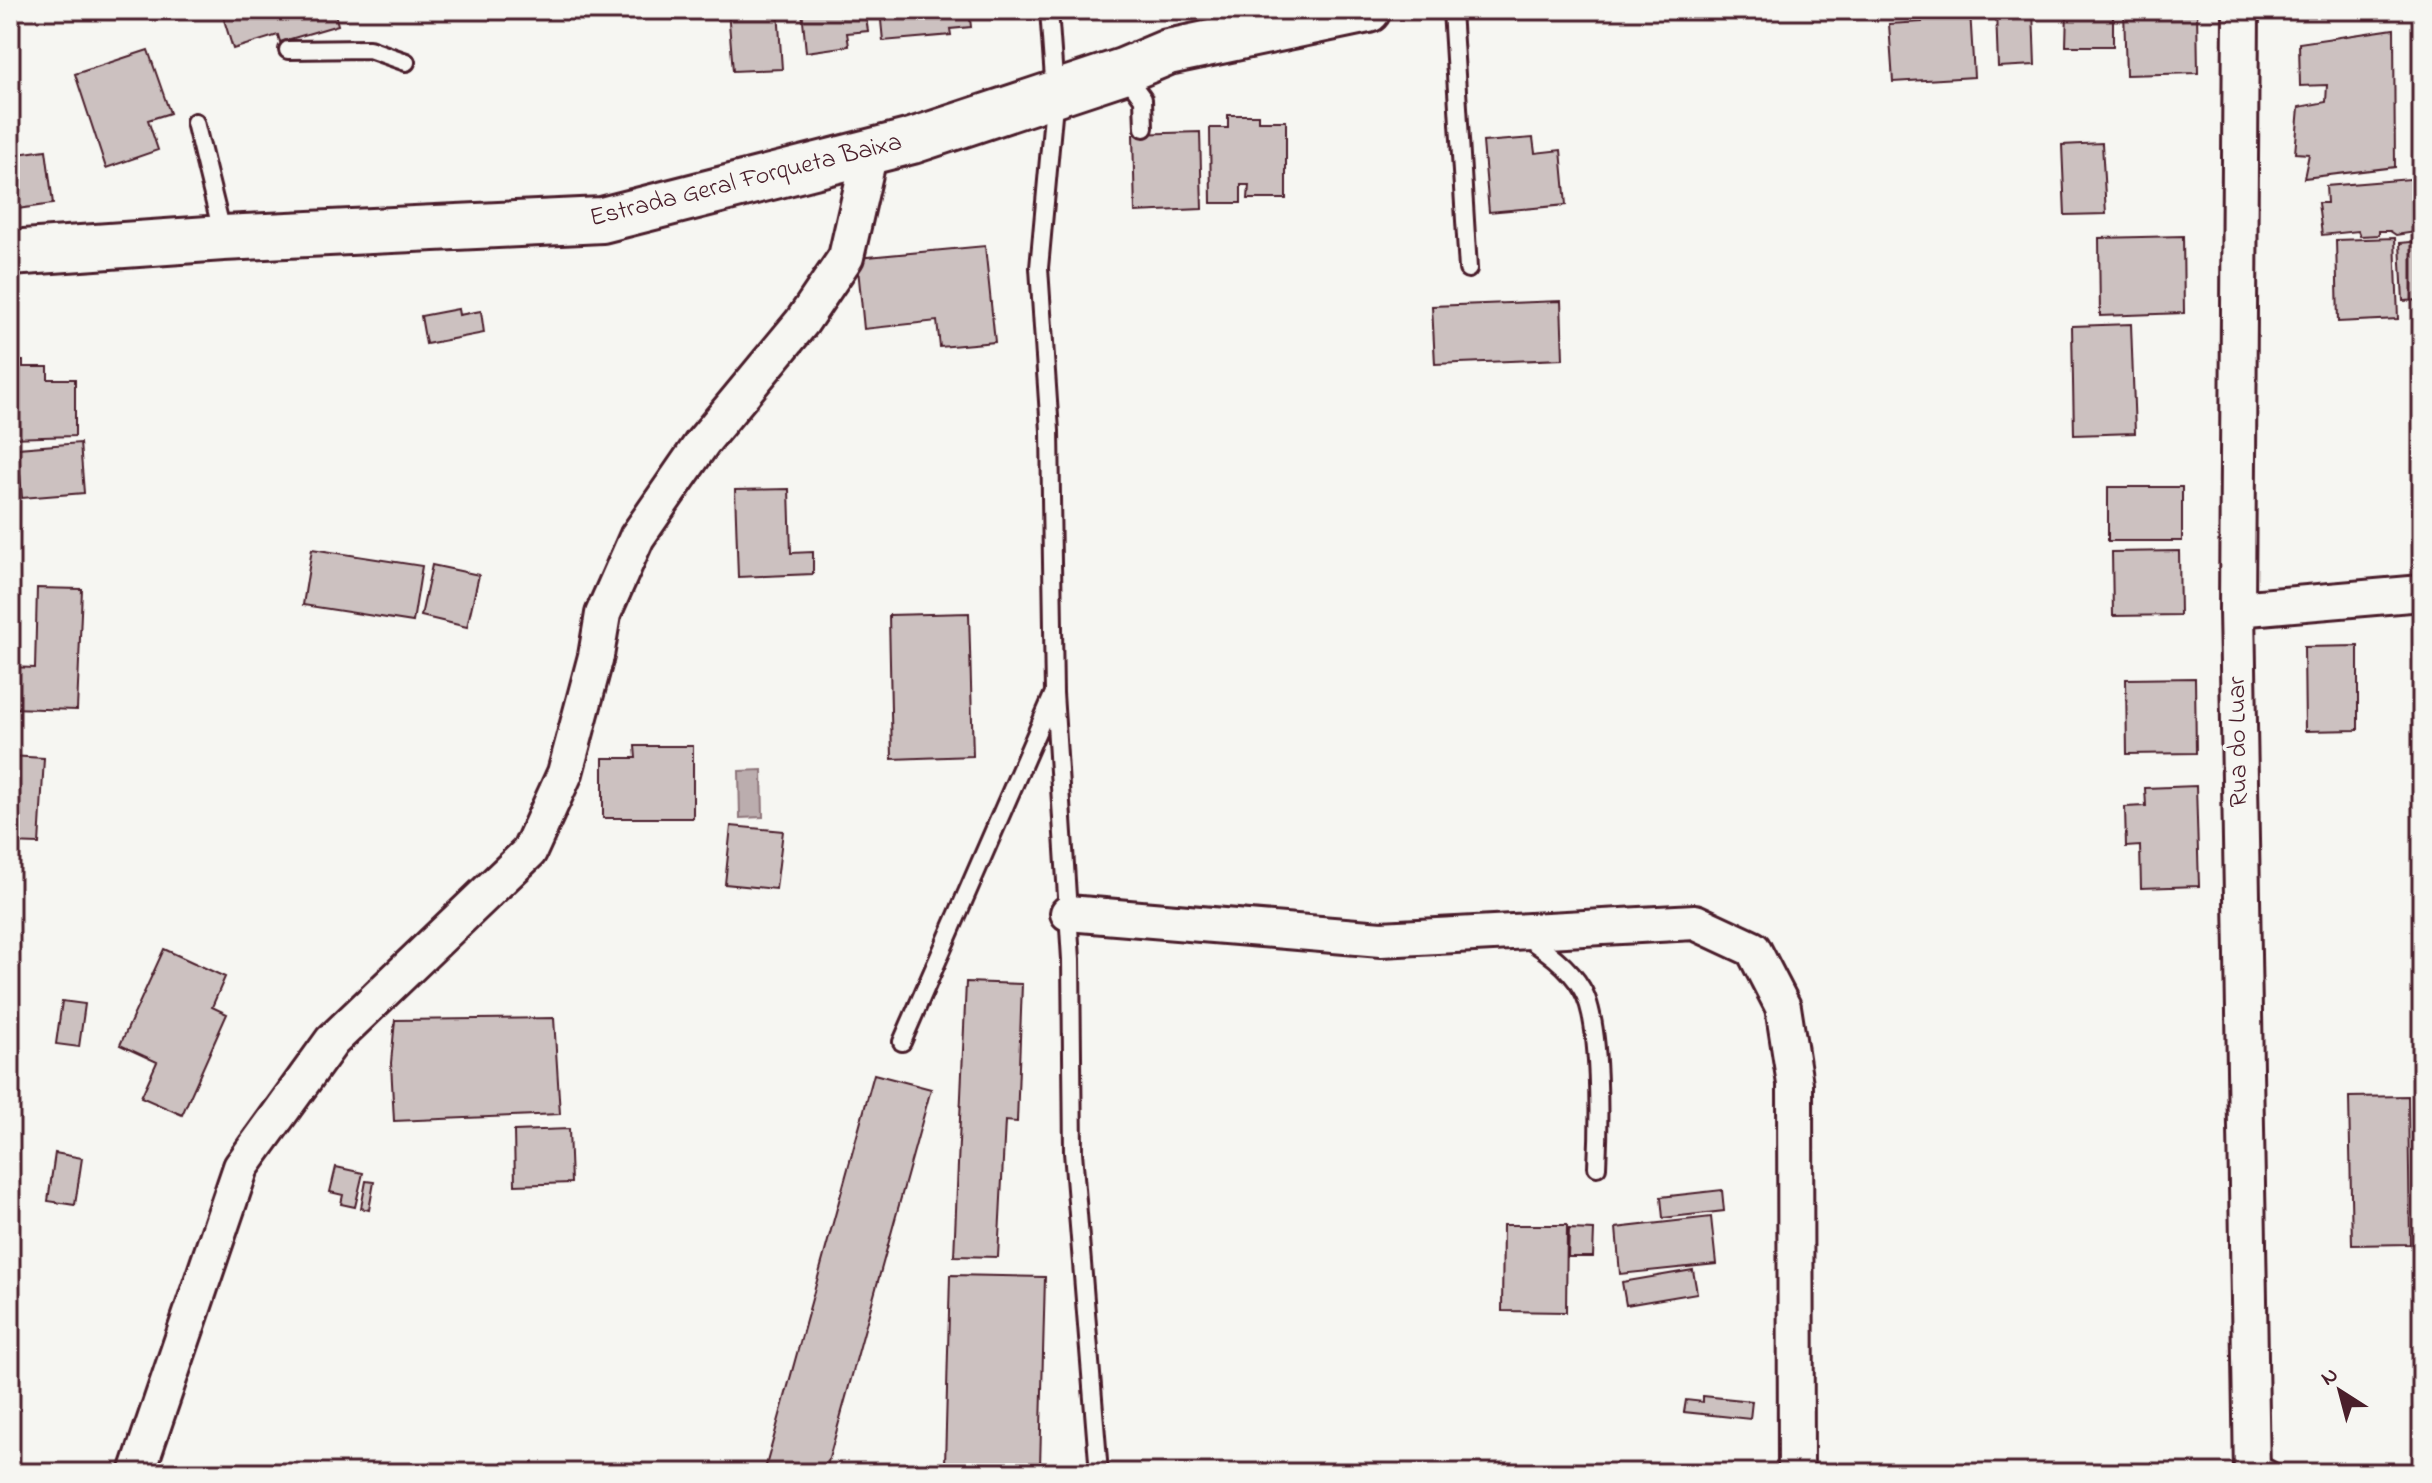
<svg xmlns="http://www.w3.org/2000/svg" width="2432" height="1483" font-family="'Indie Flower',sans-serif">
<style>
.water{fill:#bbadae;stroke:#8e747a;stroke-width:2}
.building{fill:#ccc1c0;stroke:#4a1f2b;stroke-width:2}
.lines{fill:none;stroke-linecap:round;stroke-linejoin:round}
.lane-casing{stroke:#4a1f2b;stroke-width:22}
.street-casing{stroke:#4a1f2b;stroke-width:40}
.secondary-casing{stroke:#4a1f2b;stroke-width:50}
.lane{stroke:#f6f6f2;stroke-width:16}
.street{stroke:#f6f6f2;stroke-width:34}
.secondary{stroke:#f6f6f2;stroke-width:44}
.labels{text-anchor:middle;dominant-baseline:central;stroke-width:7;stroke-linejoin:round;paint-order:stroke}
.street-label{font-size:26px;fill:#4a1f2b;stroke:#f6f6f2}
</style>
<rect width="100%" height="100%" fill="#f6f6f2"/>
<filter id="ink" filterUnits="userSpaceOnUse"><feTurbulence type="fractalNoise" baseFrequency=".0125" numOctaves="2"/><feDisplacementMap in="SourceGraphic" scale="16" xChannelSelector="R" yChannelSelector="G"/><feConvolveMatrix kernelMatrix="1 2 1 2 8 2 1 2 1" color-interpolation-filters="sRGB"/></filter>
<g filter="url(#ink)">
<path class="water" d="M762,770L763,817L740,818L739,771Z"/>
<path class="building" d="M221,10H334L338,25L280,42L278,35L233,49Z
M728,10H778L782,69L733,71Z
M802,10H865L868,31L847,33L849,46L806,52Z
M880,10H969L971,27L950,29L951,35L883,41Z
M1921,10H1970L1974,77L1893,82L1889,24L1922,22Z
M1996,10H2033L2035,65L1998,67Z
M2067,10H2113V46H2066Z
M2124,10H2197L2198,73L2126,75Z
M2394,29L2395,167L2304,178L2309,154L2295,153L2299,107L2326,102L2327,85L2300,86L2299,43Z
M148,50L170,113L148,120L158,150L106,168L75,74Z
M1228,115H1258V121H1286V199H1248L1249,185H1241V203H1211L1210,128H1228Z
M1200,132L1202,209L1135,212L1133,134Z
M1533,138L1535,153L1561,150L1566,205L1489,212L1483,142Z
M2102,143L2106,214L2065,215L2062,145Z
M46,150L53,204L10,210V155Z
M2422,178V231L2396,235L2390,231H2379V235L2360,236L2358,231L2322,235L2318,203H2327L2326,186Z
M2183,236L2184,313L2100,316L2099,238Z
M2395,238L2398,319L2338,322L2336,240Z
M2422,241V300L2403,301L2400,243Z
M985,246L995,342L940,347L937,321L864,329L857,258Z
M1561,301L1563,359L1435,364L1432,306Z
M458,309L459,315L481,311L484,333L426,344L421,316Z
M2131,324L2135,433L2074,435L2072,326Z
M10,361H23V367H48V379H75V436L10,438Z
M80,443L84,493L22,498L18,448Z
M2108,487H2182V541H2108Z
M789,489L791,553L813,552V574L738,577L735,490Z
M312,549L422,566L413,622L303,605Z
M2179,551L2180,615L2113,616L2112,552Z
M432,565L479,575L467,627L421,616Z
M37,588L82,589L77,710L10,708V667L35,668Z
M969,613L973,756L892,759L889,615Z
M2358,646V730L2305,731L2304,647Z
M2195,678L2196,753L2127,754L2126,679Z
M635,746H693V818H603V758H636Z
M10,756L44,758L39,844L10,843Z
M2196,786L2199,886L2141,888L2140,846L2126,847L2125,807L2146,806L2145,788Z
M731,826L783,831L776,889L725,884Z
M164,949L225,977L212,1007L227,1014L182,1115L141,1097L157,1062L120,1045Z
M966,982L1022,984L1017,1122L1005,1121L998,1257L954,1256Z
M62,1001L85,1004L79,1047L56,1044Z
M554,1018L560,1114L394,1121L391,1063L395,1020Z
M874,1074L931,1089L825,1473H764Z
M2408,1096L2410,1244L2352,1245L2349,1097Z
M569,1129L571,1183L515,1185L514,1131Z
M55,1153L82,1158L75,1205L48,1201Z
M336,1167L363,1173L355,1207L341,1204L343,1195L330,1192Z
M366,1181L374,1182L369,1210L361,1208Z
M1722,1190L1724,1211L1663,1218L1661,1197Z
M1711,1217L1716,1264L1620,1274L1616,1228Z
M1503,1225H1567L1566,1312L1502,1311Z
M1569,1229L1594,1230L1593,1257H1568Z
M1693,1270L1697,1293L1626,1305L1622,1282Z
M950,1275L1045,1277L1040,1467L945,1465Z
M1703,1396L1752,1401L1750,1419L1684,1412L1686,1400L1703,1402Z"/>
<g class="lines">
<defs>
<path id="lane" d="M1049,10L1055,93L1039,268L1050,431L1054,693L1071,959L1073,1152L1099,1473
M1452,10L1468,269
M288,50L369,49L406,62
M1124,73L1143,99L1144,128
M195,122L223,236
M1523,935C1544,949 1569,966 1582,989C1602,1021 1599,1128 1597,1167
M902,1042L1053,695
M2253,1461L2275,1473"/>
<path id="street" d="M2241,10L2237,609L2252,1473
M2237,609L2422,593
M1068,913L1381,939L1695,922L1753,949L1783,1007L1795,1084L1796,1473
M137,1473L241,1167L332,1041L529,852L565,773L596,656L603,614L637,537L702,443L802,322L846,257L870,152"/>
<path id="secondary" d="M10,253L223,238L602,220L912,141L1123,71L1168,52L1368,10"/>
</defs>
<use href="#lane" class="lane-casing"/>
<use href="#street" class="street-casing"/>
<use href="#secondary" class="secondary-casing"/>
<use href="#lane" class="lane"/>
<use href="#street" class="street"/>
<use href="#secondary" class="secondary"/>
</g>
</g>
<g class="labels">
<g class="street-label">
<text transform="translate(746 181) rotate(-14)">Estrada Geral Forqueta Baixa</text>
<text transform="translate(2239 742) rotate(-91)">Rua do Luar</text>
</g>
</g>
<rect width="2432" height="1483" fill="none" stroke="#f6f6f2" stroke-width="40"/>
<rect x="20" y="20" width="2392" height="1443" fill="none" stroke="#4a1f2b" stroke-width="3" filter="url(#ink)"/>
<g transform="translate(2340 1391) rotate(324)" stroke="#f6f6f2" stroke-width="6" paint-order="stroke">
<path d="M0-6L14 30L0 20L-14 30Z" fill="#4a1f2b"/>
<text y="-12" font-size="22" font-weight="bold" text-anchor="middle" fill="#4a1f2b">N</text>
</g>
</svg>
